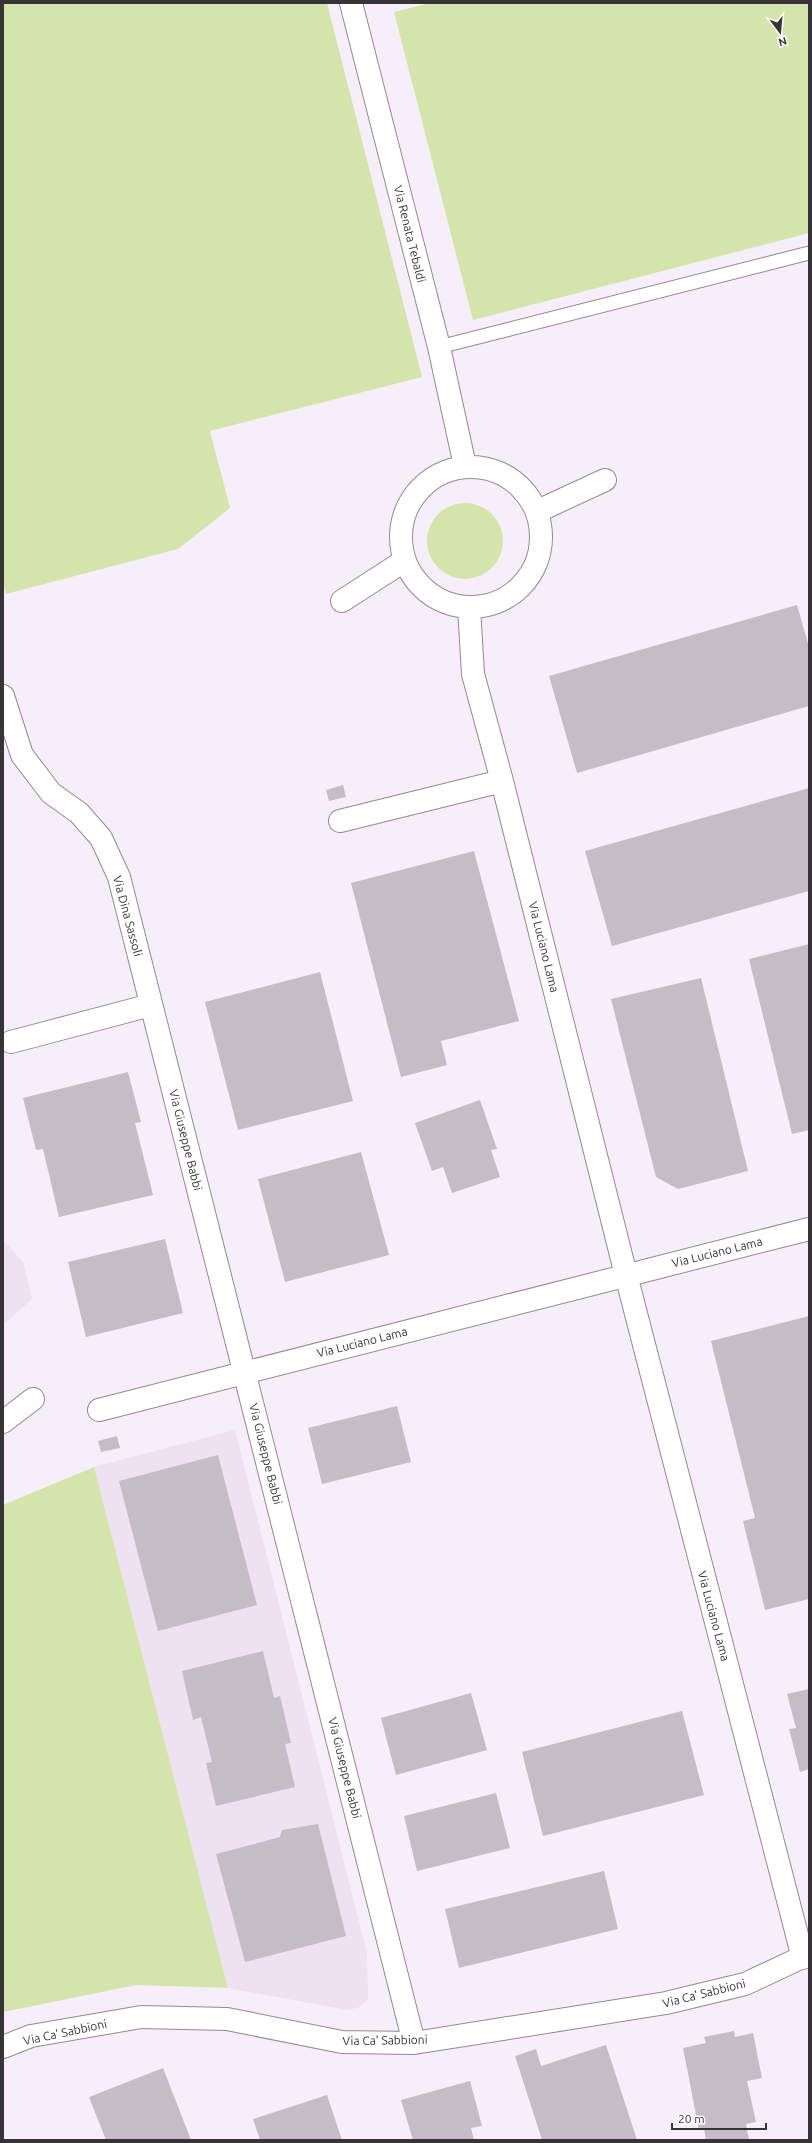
<svg xmlns="http://www.w3.org/2000/svg" width="812" height="2143" font-family="Ubuntu,sans-serif">
<style>
.built{fill:#eee1f1}
.green{fill:#d4e5ab}
.building{fill:#c4bdc6}
.lines{fill:none;stroke-linecap:round;stroke-linejoin:round}
.service-casing{stroke:#918a92;stroke-width:15}
.minor-casing{stroke:#918a92;stroke-width:24}
.service{stroke:#fff;stroke-width:13}
.minor{stroke:#fff;stroke-width:22}
.labels{text-anchor:middle;dominant-baseline:central;stroke-width:3;stroke-linejoin:round;paint-order:stroke}
.street-label{font-size:12px;fill:#373438;stroke:#fff}
</style>
<rect width="100%" height="100%" fill="#f6eef8"/>
<path class="built" d="M3,1240L23,1262L32,1299L3,1325Z
M235,1430L367,1953L368,1999L360,2007L348,2010L228,1988L94,1467Z"/>
<path class="green" d="M3,3H327L422,377L210,431L230,508L178,549L6,594L3,583Z
M430,3H809V233L473,320L394,12Z
M427 541a38 38 0 1 1 76 0a38 38 0 1 1-76 0Z
M94,1467L228,1988L136,1985L3,2012V1505Z"/>
<path class="building" d="M797,605L809,647V706L577,773L549,676Z
M343,785L346,797L329,801L326,790Z
M809,788V891L612,946L585,851Z
M474,851L519,1021L441,1041L447,1065L401,1077L351,883Z
M809,944V1130L792,1134L749,959Z
M320,972L353,1101L238,1130L205,1002Z
M701,978L748,1171L678,1189L656,1177L611,999Z
M128,1072L141,1122L135,1123L153,1195L59,1217L43,1149L36,1150L23,1098Z
M480,1100L497,1149L491,1150L500,1177L452,1193L443,1167L432,1171L415,1123Z
M361,1152L389,1255L285,1282L258,1179Z
M165,1239L183,1313L86,1337L68,1262Z
M809,1316V1599L765,1610L743,1521L755,1518L711,1341Z
M397,1406L411,1462L322,1484L308,1428Z
M117,1436L120,1448L101,1452L98,1441Z
M218,1455L257,1605L158,1631L119,1481Z
M263,1651L274,1698L280,1696L291,1743L285,1744L295,1787L216,1806L206,1763L212,1762L201,1717L193,1720L182,1671Z
M809,1689V1769L800,1772L789,1729L796,1728L787,1694Z
M471,1693L487,1750L396,1775L381,1718Z
M682,1711L704,1795L543,1836L522,1752Z
M496,1793L510,1848L417,1871L404,1816Z
M318,1824L346,1936L245,1962L216,1854L280,1837L282,1830Z
M604,1871L618,1929L459,1968L445,1909Z
M734,2031L735,2037L753,2033L762,2078L747,2081L756,2122L746,2124L749,2140H706L704,2129L699,2130L683,2048L706,2043L704,2037Z
M606,2045L637,2140H542L515,2056L536,2049L541,2066Z
M163,2068L191,2140H106L89,2097Z
M470,2081L482,2126L471,2128L474,2140H413L401,2100Z
M327,2095L342,2140H260L253,2119Z"/>
<g class="lines">
<defs>
<path id="service" d="M439,347L809,253"/>
<path id="minor" d="M351,3L439,347L465,466
M401 537a70 70 0 1 1 140 0a70 70 0 1 1-140 0Z
M538,511L605,480
M342,601L404,561
M469,607L473,674L502,781
M3,696L22,755L51,793L79,813L101,838L119,877L414,2043
M340,821L502,781L626,1275L803,1958
M11,1042L151,1005
M99,1410L809,1229
M3,1422L33,1399
M3,2047L31,2036L141,2017L227,2019L342,2042L414,2043L666,2003L745,1984L809,1954"/>
</defs>
<use href="#service" class="service-casing"/>
<use href="#minor" class="minor-casing"/>
<use href="#service" class="service"/>
<use href="#minor" class="minor"/>
</g>
<g class="labels">
<g class="street-label">
<text transform="translate(410 234) rotate(76)">Via Renata Tebaldi</text>
<text transform="translate(128 916) rotate(75)">Via Dina Sassoli</text>
<text transform="translate(544 947) rotate(76)">Via Luciano Lama</text>
<text transform="translate(186 1140) rotate(76)">Via Giuseppe Babbi</text>
<text transform="translate(717 1252) rotate(-14)">Via Luciano Lama</text>
<text transform="translate(362 1342) rotate(-14)">Via Luciano Lama</text>
<text transform="translate(266 1454) rotate(76)">Via Giuseppe Babbi</text>
<text transform="translate(714 1616) rotate(75)">Via Luciano Lama</text>
<text transform="translate(345 1768) rotate(76)">Via Giuseppe Babbi</text>
<text transform="translate(704 1993) rotate(-14)">Via Ca' Sabbioni</text>
<text transform="translate(65 2032) rotate(-12)">Via Ca' Sabbioni</text>
<text transform="translate(385 2040) rotate(-1)">Via Ca' Sabbioni</text>
</g>
</g>
<rect width="812" height="2143" fill="none" stroke="#373438" stroke-width="8"/>
<g transform="translate(780 32) rotate(164)" stroke="#ffffff" stroke-width="3" paint-order="stroke">
<path d="M0-3L7 15L0 10L-7 15Z" fill="#373438"/>
<text y="-6" font-size="11" font-weight="bold" text-anchor="middle" fill="#373438">N</text>
</g>
<path d="M672 2123v6h94v-6" fill="none" stroke="#373438" stroke-width="2"/>
<text x="678" y="2123" font-size="12" fill="#373438" stroke="#ffffff" stroke-width="3" paint-order="stroke">20 m</text>
</svg>
